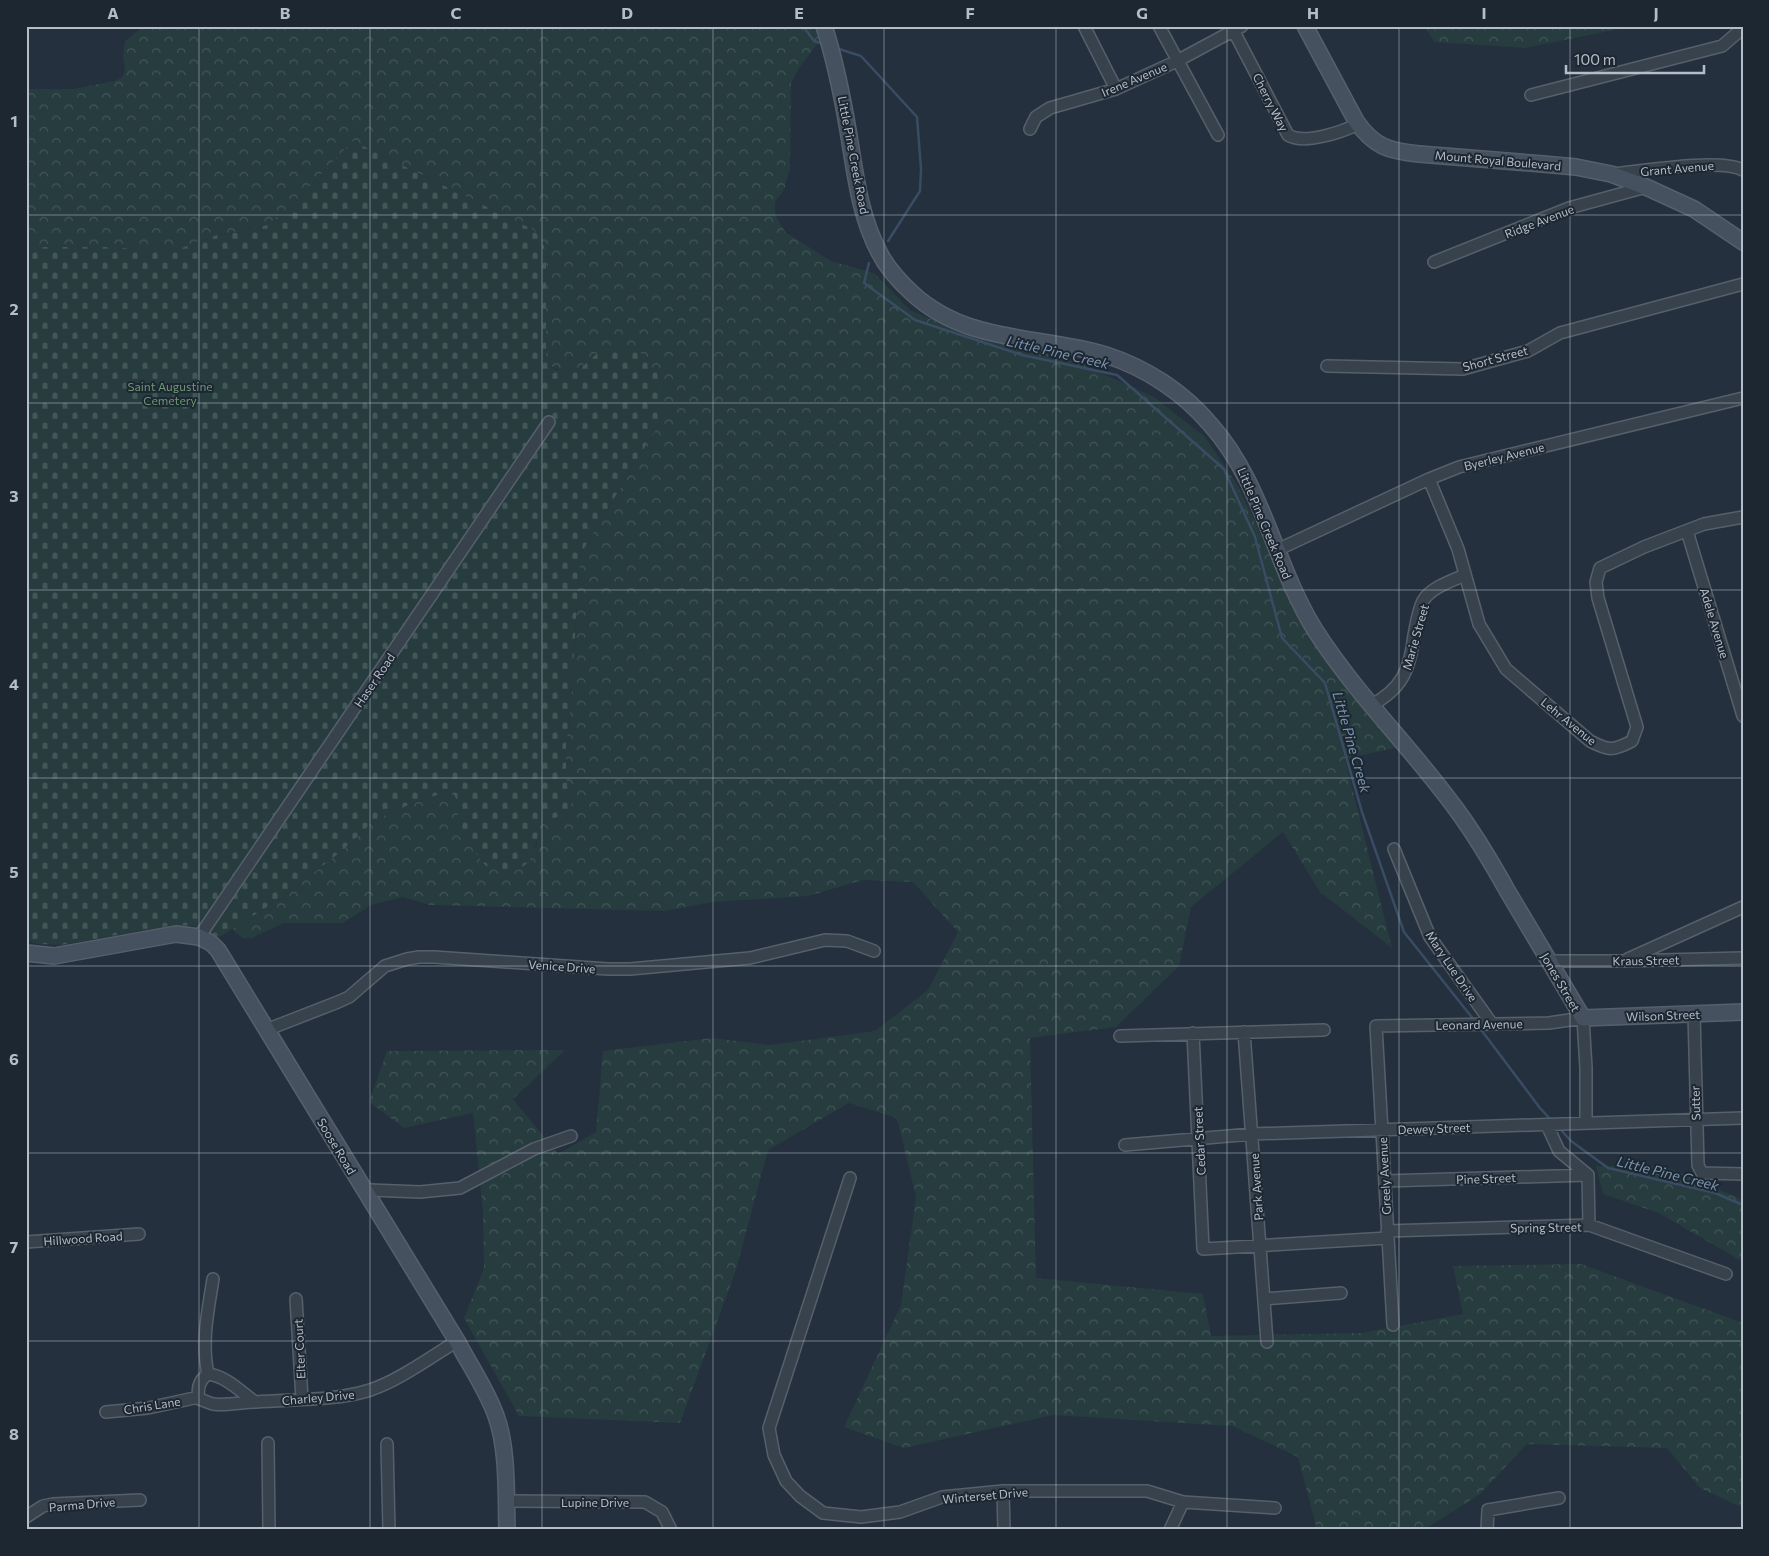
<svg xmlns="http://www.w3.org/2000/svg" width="1769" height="1556" font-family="Commissioner,sans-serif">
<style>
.forest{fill:url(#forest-crowns)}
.cemetery{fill:url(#cemetery-stones)}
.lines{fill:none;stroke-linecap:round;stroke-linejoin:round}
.stream{stroke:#394c64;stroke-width:2.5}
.street-casing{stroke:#56606b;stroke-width:14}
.secondary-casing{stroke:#56606b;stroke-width:18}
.street{stroke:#38424d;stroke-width:11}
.secondary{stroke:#465160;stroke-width:15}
.grid{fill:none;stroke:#b4bdc8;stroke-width:1;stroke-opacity:0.55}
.labels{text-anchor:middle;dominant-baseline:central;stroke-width:4;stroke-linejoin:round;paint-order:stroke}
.street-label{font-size:12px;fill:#b4bdc8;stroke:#1d2732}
.park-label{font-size:12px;fill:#6c9874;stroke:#1d2732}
.water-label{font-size:14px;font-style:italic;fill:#7c94af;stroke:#1d2732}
.neatline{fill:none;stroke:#b4bdc8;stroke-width:2}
.grid-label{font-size:16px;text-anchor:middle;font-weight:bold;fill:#b4bdc8}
</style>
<defs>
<pattern id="forest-crowns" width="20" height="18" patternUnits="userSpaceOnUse" patternTransform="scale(1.25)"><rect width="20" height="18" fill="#263c3e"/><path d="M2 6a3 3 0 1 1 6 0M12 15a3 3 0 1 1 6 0" fill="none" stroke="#435658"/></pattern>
<pattern id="cemetery-stones" width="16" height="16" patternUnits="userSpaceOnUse" patternTransform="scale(1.25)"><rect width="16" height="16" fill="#263c3e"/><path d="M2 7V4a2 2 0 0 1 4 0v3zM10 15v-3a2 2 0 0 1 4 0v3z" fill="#435658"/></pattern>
</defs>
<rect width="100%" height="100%" fill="#24303d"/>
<path class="forest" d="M144,26H816L821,39L799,68L791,83L790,169L784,190L775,202V214L785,232L831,261L874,273L910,310L949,327L1079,363L1154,397L1205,437L1238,486L1302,624L1399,747L1345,759L1392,948L1320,892L1283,832L1191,907L1179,966L1116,1027L1030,1038L1036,1278L1203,1294L1211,1336L1361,1333L1463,1314L1453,1266L1581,1264L1743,1323V1508L1700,1488L1667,1448L1527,1444L1480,1494L1424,1530H1317L1298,1457L1232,1426L1053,1415L904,1448L844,1427L901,1305L916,1197L897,1118L849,1103L768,1150L736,1270L680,1423L519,1416L464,1318L484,1268L483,1212L473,1113L404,1128L369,1102L387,1051L565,1050L513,1099L558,1154L596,1132L603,1051L712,1038L770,1045L875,1031L928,990L958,932L913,882L863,880L808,896L712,902L665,911L430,905L403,897L371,905L343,923H284L252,938L241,937L232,929L281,898L343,850L376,819L409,805L451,790L458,800L459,820L536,848L539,826L544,819L570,816L572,809L566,779V744L570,714L580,558L583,550L660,422L585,363L578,370C565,371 558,371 548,364L546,357L537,234L532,229L353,141L290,207L267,225L248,231L217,235L176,250H135L119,247H26V89H73L114,81L121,78L125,71L123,56L125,41Z
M1425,26H1634L1525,48L1434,42Z
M1596,1166H1664L1743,1200V1262L1659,1213L1603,1194Z"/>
<path class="cemetery" d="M353,141L532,229C539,235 544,244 546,253V357L548,364L556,370H578L598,353L638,350L659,375L662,407L660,422L583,550L580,558L570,714L566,744V779L572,809L570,816L544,819C535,832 539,849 528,862C521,870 515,871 504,871C498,872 488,868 483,863C478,858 460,826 459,819C456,806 460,802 451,790L409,805L376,819L343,850L281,898L220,937L193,926L174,925L61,945L37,944L26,940V247H119L135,250H176L217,235L248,231L267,225L290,207Z"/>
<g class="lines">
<path class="stream" d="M803,26L814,41L823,44
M836,48L861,56L917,117L921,169L920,191L888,241
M869,263L864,283L915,320L1022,355L1117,375L1224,469L1255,537L1282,638L1325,683L1362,812L1404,932L1474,1020
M1479,1027L1540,1108L1552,1121
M1560,1129L1571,1141L1608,1168L1715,1193L1743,1205"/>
<defs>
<path id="street" d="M1084,26L1116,89
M1159,26L1218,135
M1231,26L1288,135C1304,145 1342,132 1358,124
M1531,95L1722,46L1743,28
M1030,129L1036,117L1050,108L1116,89L1177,61L1242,26
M1613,174C1642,171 1720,158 1743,170
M1434,262L1569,208L1646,187
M1327,366L1463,369L1528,351L1560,333L1743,284
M1429,479L1458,549L1479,624L1506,669L1590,741C1609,751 1613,751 1632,741L1637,727L1598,598L1596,582L1600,568L1644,547L1704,524L1743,517
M1687,531L1743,716
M1277,550L1429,479L1459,467L1743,398
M1370,706C1402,689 1410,670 1414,635C1416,625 1418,611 1423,601C1430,588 1451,581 1465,575
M1394,849L1430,937L1492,1024
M199,937L549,422
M1628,959L1743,907
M1549,961H1622L1743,958
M1694,1014L1698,1165L1702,1173L1743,1174
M266,1030L338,1002L349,997L385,966L407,959L419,957H434L608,969H630L750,958L825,940L847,941L874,951
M1244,1032L1267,1342
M1193,1033L1203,1249L1388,1238
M1120,1036L1324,1030
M1547,1125L1559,1151L1588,1175L1589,1225
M1125,1145L1252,1134L1743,1118
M850,1178L769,1428L774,1455L786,1481L800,1496L823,1513L861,1517L900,1512L942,1497L1003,1491H1147L1183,1502L1275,1508
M1385,1181L1588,1175
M365,1191L370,1190L420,1192L460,1188L534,1149L571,1136
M1387,1231L1589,1225L1726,1274
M26,1242L139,1234
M296,1299L302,1399
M1264,1299L1341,1293
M1393,1325L1376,1026L1549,1023L1583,1018L1586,1068V1122
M208,1374C201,1342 208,1311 213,1279
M255,1402C241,1392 226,1376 208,1374C199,1380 197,1389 199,1399C203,1400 209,1403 213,1404C226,1406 242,1402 256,1402C290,1399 337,1401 370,1390C398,1381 431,1357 457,1341
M106,1412L148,1408L199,1397
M268,1443L269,1530
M387,1444L389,1530
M1003,1491L1004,1530
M506,1501L645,1502L662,1512L671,1530
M26,1517L43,1506L53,1504L140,1500
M1170,1530L1183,1502
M1487,1530L1488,1510L1559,1498"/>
<path id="secondary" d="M824,26C835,60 842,95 848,130C855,171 859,214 879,252C887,268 899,281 912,293C967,344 1039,335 1106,355C1146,368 1183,392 1210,424C1263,483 1274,564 1315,630C1357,696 1414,750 1459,813C1477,838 1493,865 1508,892C1533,934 1558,976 1583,1018L1743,1012
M1305,26L1356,121C1374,147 1389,151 1419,154L1543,164L1576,167L1611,174L1646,187L1694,209L1743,242
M26,953L54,956L176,934L199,937L211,943L218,950L457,1341C470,1366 487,1390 496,1416C508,1448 506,1495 507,1530"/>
</defs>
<use href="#street" class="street-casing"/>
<use href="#secondary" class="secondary-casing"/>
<use href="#street" class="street"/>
<use href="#secondary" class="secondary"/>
</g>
<path class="grid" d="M199,26V1530M370,26V1530M542,26V1530M713,26V1530M884,26V1530M1056,26V1530M1227,26V1530M1399,26V1530M1570,26V1530M26,215H1743M26,403H1743M26,590H1743M26,778H1743M26,966H1743M26,1153H1743M26,1341H1743"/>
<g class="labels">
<g class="street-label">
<text transform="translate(1134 79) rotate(-23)">Irene Avenue</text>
<text transform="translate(1271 102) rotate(63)">Cherry Way</text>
<text transform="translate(854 155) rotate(79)">Little Pine Creek Road</text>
<text transform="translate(1498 160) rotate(5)">Mount Royal Boulevard</text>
<text transform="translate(1677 168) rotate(-5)">Grant Avenue</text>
<text transform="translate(1539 221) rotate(-21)">Ridge Avenue</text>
<text transform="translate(1495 358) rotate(-15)">Short Street</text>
<text transform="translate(1504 456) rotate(-14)">Byerley Avenue</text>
<text transform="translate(1265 523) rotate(67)">Little Pine Creek Road</text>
<text transform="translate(1715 623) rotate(73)">Adele Avenue</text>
<text transform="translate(1415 637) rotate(-74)">Marie Street</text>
<text transform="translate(374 680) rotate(-56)">Haser Road</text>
<text transform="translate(1569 721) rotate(39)">Lehr Avenue</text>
<text transform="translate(1646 960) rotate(-1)">Kraus Street</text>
<text transform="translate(562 966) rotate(4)">Venice Drive</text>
<text transform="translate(1452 966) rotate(56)">Mary Lue Drive</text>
<text transform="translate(1561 982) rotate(60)">Jones Street</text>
<text transform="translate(1663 1015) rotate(-2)">Wilson Street</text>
<text transform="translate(1479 1024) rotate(-1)">Leonard Avenue</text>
<text transform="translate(1695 1103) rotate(-92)">Sutter</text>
<text transform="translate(1434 1128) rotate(-2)">Dewey Street</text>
<text transform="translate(1199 1141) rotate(-93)">Cedar Street</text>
<text transform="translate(337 1146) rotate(59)">Soose Road</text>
<text transform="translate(1384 1176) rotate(-93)">Greely Avenue</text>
<text transform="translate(1486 1178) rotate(-2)">Pine Street</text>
<text transform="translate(1256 1187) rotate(-94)">Park Avenue</text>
<text transform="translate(1546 1227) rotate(-1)">Spring Street</text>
<text transform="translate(83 1238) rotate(-4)">Hillwood Road</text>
<text transform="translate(299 1349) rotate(-93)">Elter Court</text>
<text transform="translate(318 1397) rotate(-5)">Charley Drive</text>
<text transform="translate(152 1405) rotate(-9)">Chris Lane</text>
<text transform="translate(985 1495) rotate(-5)">Winterset Drive</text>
<text x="595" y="1502">Lupine Drive</text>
<text transform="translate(82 1504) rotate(-5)">Parma Drive</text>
</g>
<g class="park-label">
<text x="170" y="386">Saint Augustine<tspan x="170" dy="14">Cemetery</tspan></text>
</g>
<g class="water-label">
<text transform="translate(1058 352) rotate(13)">Little Pine Creek</text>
<text transform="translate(1352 742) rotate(74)">Little Pine Creek</text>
<text transform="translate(1668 1173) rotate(14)">Little Pine Creek</text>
</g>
</g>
<rect width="1769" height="1556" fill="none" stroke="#1d2732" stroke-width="55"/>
<path d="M1566 65v8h138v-8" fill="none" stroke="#b4bdc8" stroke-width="2.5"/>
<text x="1574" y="65" font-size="15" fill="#b4bdc8" stroke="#1d2732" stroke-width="4" paint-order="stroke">100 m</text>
<rect x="28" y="28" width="1714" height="1500" class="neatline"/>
<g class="grid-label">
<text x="113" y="19">A</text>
<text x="285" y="19">B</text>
<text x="456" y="19">C</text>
<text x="627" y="19">D</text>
<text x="799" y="19">E</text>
<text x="970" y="19">F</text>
<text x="1142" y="19">G</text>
<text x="1313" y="19">H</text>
<text x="1484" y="19">I</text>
<text x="1656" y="19">J</text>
<text x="14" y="127">1</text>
<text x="14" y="315">2</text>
<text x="14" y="502">3</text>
<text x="14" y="690">4</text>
<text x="14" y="878">5</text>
<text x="14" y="1065">6</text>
<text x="14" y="1253">7</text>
<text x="14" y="1440">8</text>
</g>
</svg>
